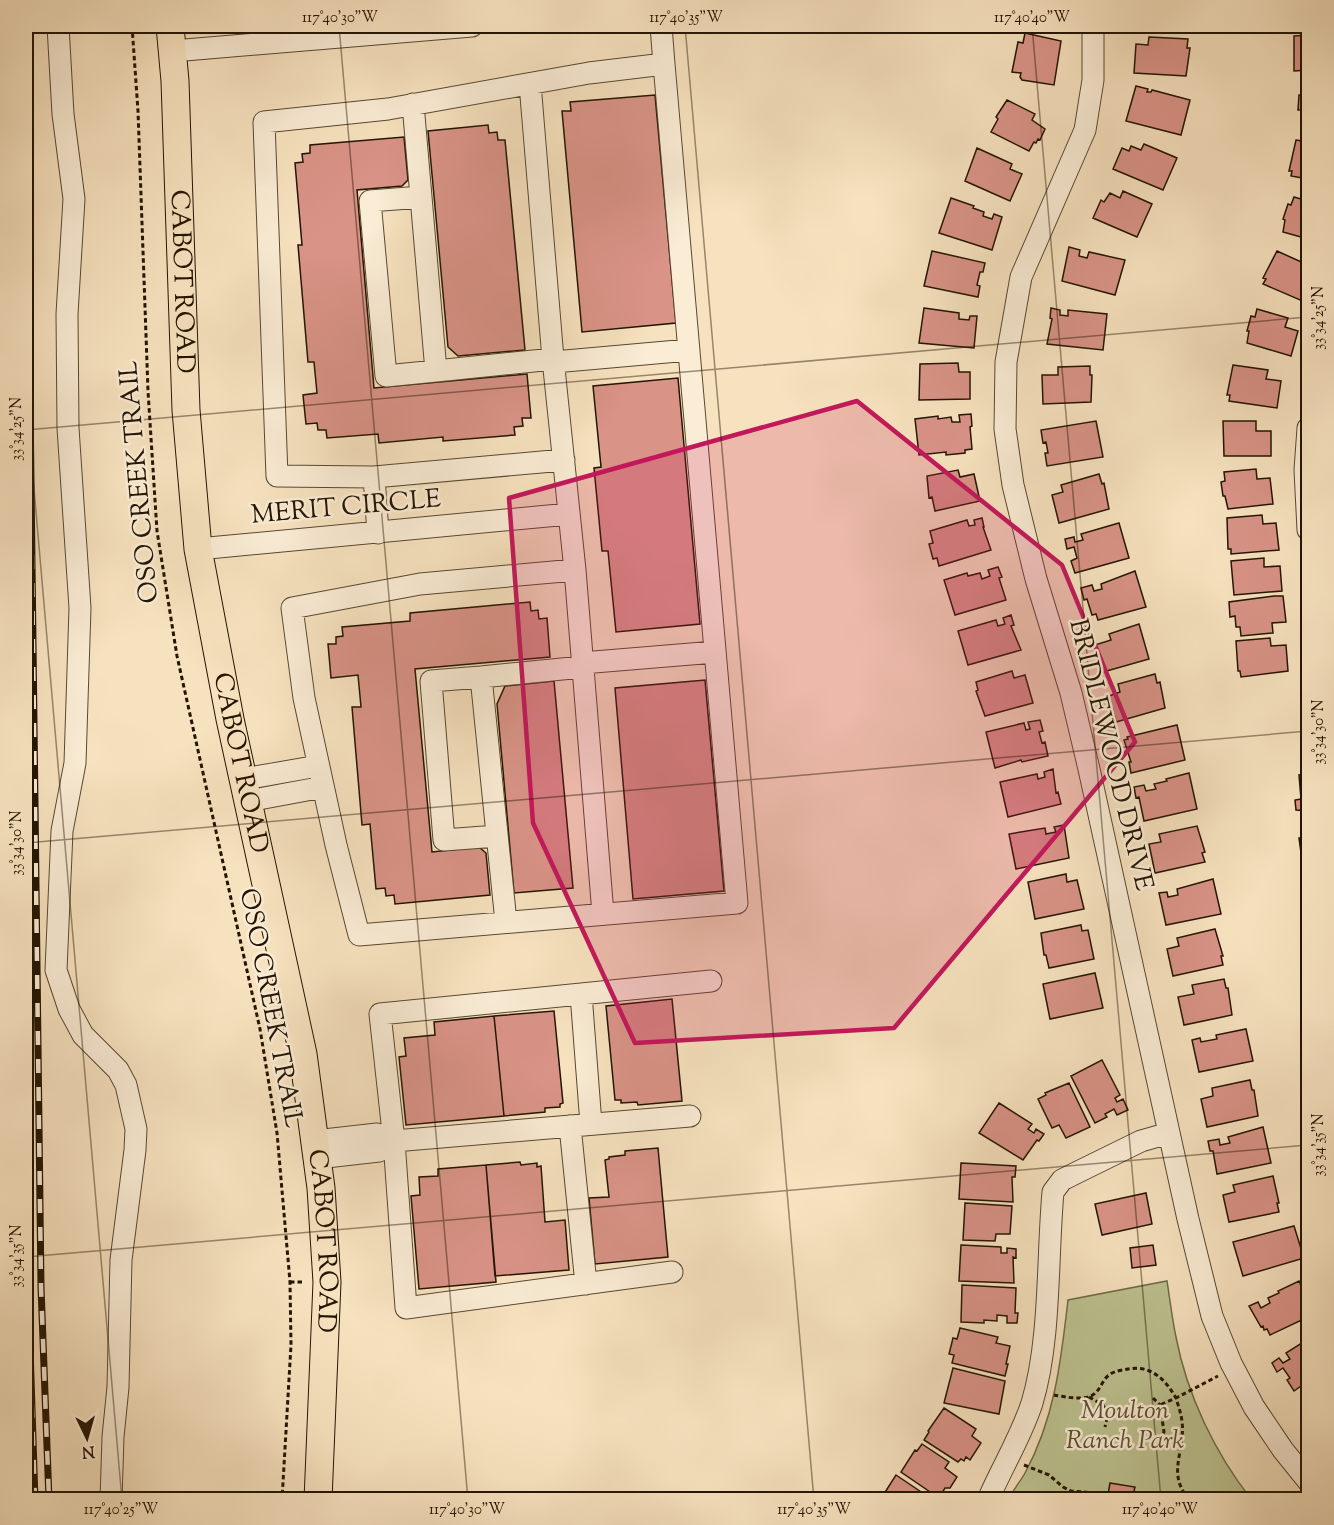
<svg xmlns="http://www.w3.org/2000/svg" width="1334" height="1525" font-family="'Sorts Mill Goudy',serif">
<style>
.park{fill:#bdc391;stroke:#706c49;stroke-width:1.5}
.building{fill:#d99387;stroke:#231401;stroke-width:1.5}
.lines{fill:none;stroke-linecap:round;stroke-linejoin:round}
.minor-casing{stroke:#584830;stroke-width:23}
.major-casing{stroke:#231401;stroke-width:29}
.path{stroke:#231401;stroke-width:3;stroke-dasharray:4.5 3;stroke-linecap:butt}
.minor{stroke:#faecd5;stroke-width:21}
.major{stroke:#f7e2bf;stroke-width:27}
.rail-casing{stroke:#231401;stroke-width:7}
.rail{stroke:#faecd5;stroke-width:4.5;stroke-dasharray:14;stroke-linecap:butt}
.marked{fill:#c2185b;fill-opacity:0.2;stroke:#c2185b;stroke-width:4.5;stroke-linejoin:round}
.ticks{fill:none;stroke:#231401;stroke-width:1.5;stroke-opacity:0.45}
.labels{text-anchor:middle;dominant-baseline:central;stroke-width:5;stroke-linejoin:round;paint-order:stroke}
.street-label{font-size:26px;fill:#231401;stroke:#faecd5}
.park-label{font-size:26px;font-style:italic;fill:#595133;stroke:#faecd5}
.neatline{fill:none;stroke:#231401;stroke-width:2}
.ticks-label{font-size:15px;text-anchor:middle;fill:#231401}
</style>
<rect width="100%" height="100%" fill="#f7e2bf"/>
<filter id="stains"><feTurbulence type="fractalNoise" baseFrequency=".00333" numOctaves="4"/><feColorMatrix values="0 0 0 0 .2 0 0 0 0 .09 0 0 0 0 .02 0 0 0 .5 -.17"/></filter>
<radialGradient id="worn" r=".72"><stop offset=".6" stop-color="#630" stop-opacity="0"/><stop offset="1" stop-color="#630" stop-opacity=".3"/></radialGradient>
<path class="park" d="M1167,1281C1170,1300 1172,1318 1176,1337C1187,1395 1215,1453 1251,1499L1008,1500C1013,1490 1020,1482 1025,1473C1055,1418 1061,1360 1068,1300Z"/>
<path class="building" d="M1025,33L1061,41L1054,85L1022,80L1020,77L1021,73L1012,72L1018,42L1023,43Z
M1308,35V70L1294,71V36Z
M1149,37L1188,39L1187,48H1190L1186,76L1134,73L1136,44L1148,45Z
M1136,86L1148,89L1147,92H1151L1152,90L1190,100L1181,135L1126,121Z
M1303,87H1308V123H1301V110H1298L1299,95H1303Z
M655,95L676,323L582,332L562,111H571L570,102Z
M1007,100L1035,114L1032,120L1045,129L1040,140L1038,139L1036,143L1034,142L1029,151L991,132L998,119L996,117Z
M488,125L489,133L497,132L498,140H505L525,350L458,356L448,347L428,131Z
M404,137L408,180L402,186L357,190L374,388L527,374L531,418H522L523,426L514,427L515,435L443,441V437L379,443L378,434L327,438L326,430H318L317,423L306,424L303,395L317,393L314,362H308L298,245H302L295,163L303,162L302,154L310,153V145Z
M1296,140L1308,142V179L1291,176L1292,171H1289Z
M1144,144L1177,158L1163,190L1113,169L1122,148L1129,151L1131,146L1141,150Z
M977,148L1012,164L1010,169L1022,174L1010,201L965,181Z
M1123,191L1152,204L1137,237L1093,218L1101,200L1104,202L1110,193L1120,198Z
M1294,197L1308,201V239L1283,232L1285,220L1283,219L1288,204L1291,205Z
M951,198L974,206L973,208L984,212L983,216L992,219L994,214L1002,217L992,250L939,233Z
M1069,247L1080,250L1079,256L1087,258L1089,252L1125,260L1115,295L1062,281Z
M932,251L985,263L983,272H980L977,285L980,286L978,297L924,286Z
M1277,251L1308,265L1305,273L1308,274L1307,303L1263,284L1266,279L1263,278Z
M924,308L959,313V319L969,320L970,316H977L974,348L919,343Z
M1051,308L1060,310V315L1068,316V310L1107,314L1103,350L1047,344L1052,319L1050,318Z
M1257,309L1288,318L1285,327L1298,331L1291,356L1247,343L1249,331H1247L1251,316L1255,317Z
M958,363L959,372H970V399L919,400L920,364Z
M1233,365L1268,370L1266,379L1281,381L1277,408L1229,401L1230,395H1227Z
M1090,366V375H1092L1091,402L1043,404L1042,375H1058V367Z
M678,378L700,624L616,632L608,551H602L594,468L601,467L593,386Z
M971,414L972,426L970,427L972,449L965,450V453L946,455V452L919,455L915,419L938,416V419L951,417L952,422H960L959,415Z
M1096,421L1103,457L1047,466L1045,453H1048L1046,442L1043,443L1041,430Z
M1223,421H1256V431H1271V456H1224Z
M1256,469L1257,479L1270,478L1273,504L1228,509L1225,496H1223L1221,482L1225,481L1224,472Z
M958,470L960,477L974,474L980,501L935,511L932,497L929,498L927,476Z
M1099,474L1102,484L1104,483L1109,509L1059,523L1052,495L1063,492L1061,485Z
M1262,515L1263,524L1276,523L1279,550L1231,554V549H1228L1227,518Z
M982,518L984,527H983L991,550L939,566L937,558L933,559L929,544L933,543L930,531L967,520L969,526L975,525L974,520Z
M1119,523L1129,558L1075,573L1071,561L1077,558L1074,547L1067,549L1065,539L1074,537L1075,542L1083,540L1081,534Z
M1264,558V567L1280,566L1282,591L1234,595L1231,561Z
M998,567L1002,577L999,578L1006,600L955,615L944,580L967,573L968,576L980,573L982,579L990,576L988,570Z
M1135,571L1146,607L1098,620L1096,614L1092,615L1087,599L1084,600L1081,588L1092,585L1094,591L1102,589L1101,584Z
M1274,596H1283L1286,622L1272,623L1273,633L1241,636L1240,627H1236L1235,616L1230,617L1229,602Z
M530,602L531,611L538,610L539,619L547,618L550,657L415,669L432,852L479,847L486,853L490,895L395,904L394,895L386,896L385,888L376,889L370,824L362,825L352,707H361L358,675L331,678L328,644H336V637L343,636L342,627L410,621V613Z
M1011,615L1014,625L1011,626L1021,650L968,665L958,631L996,620L998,626L1005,624L1003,618Z
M1139,624L1149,659L1103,672L1095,645L1111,640L1109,634Z
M1270,638L1271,646L1286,645L1288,671L1241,677L1240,671H1238L1236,641Z
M1012,671L1014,678L1025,675L1033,703L985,716L976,691L978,690L976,682Z
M1155,674L1157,683L1160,682L1165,708L1116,722L1109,696L1120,692L1118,684Z
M705,680L724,891L633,899L615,688Z
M554,681L573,888L514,893L497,704L505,686Z
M1040,720L1043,731L1039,732L1042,743L1045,742L1048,756L1022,762L1021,760L995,768L986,732L1024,723L1026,730L1030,729L1028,722Z
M1177,725L1185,760L1131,773L1129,762H1131L1124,740L1128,739L1127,737Z
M1308,733V770H1305L1301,747H1303L1302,734Z
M1053,769L1056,793L1058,792L1061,804L1008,817L1000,782L1037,774L1038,779L1045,777L1044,772Z
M1189,773L1197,809L1144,821L1139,797L1136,798L1134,787L1144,785L1146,791L1156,789L1154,784L1167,781L1166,779Z
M1308,774V811L1296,810L1295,800L1301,799L1299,775Z
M1304,815H1308V852L1301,853L1299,838H1304Z
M1064,825L1069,858L1016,869L1009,834L1045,828L1046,834L1056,832L1054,827Z
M1197,826L1205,852L1202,853L1205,862L1155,873L1149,844L1161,842L1159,834Z
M1306,857H1308V892L1304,893L1302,882L1308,881Z
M1066,874L1067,882L1077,880L1084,909L1035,919L1028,882Z
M1213,879L1221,914L1166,925L1159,893L1167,892L1168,897L1178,895L1177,889Z
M1081,925L1082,931L1088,930L1094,959L1049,968L1046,955H1044L1041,933Z
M1215,929L1223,956H1221L1223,965L1173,976L1167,949L1179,946L1177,938Z
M1095,973L1103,1008L1050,1019L1043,984Z
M1224,979L1226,988H1228L1232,1015L1184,1025L1178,997L1194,994L1192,985Z
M672,999L682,1101L638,1105L637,1102L621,1103V1100H615L606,1006Z
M554,1011L563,1103L560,1104V1107L545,1108V1112L504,1116L494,1016Z
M494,1016L504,1116L406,1125L399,1057L406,1056L404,1038L435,1035L434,1022Z
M1246,1029L1253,1061L1199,1072L1192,1040L1200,1038L1201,1042L1217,1039L1216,1035Z
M1102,1060L1120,1095L1115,1098L1117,1102L1123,1099L1128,1110L1117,1115L1114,1109L1105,1114L1107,1117L1095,1123L1071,1076Z
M1250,1080L1252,1090H1254L1258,1116L1207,1127L1201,1099L1213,1096L1212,1088Z
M1069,1083L1090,1127L1066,1138L1059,1125L1052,1128L1038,1099L1046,1095L1045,1093Z
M999,1103L1032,1124L1028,1129L1034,1133L1036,1129L1044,1134L1039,1141L1037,1140L1023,1160L979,1133Z
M1263,1127L1271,1163L1217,1174L1213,1151H1210L1208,1141L1219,1139L1220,1145L1230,1143L1228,1137Z
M658,1148L668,1257L595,1264L589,1198L609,1197L605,1160L609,1159V1157L625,1155V1151Z
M520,1162L521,1165L537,1163V1167L541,1166L545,1222L565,1220L569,1270L495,1276L486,1165Z
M961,1163L1016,1166L1015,1177H1012L1013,1202L959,1199Z
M486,1165L496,1282L419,1289L411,1196L420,1195L419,1177L438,1176V1169Z
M1273,1176L1279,1203H1277L1279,1212L1229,1222L1223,1195L1235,1192L1233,1185Z
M1146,1193L1152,1224L1102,1235L1095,1204Z
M965,1203L1012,1206L1010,1234H996L995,1241L963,1240Z
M1294,1226L1304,1258L1243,1276L1233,1242Z
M961,1245L1001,1247V1253H1007V1248L1016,1249V1258L1013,1257L1014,1283L959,1281Z
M1153,1245L1156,1265L1132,1268L1130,1248Z
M1299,1281L1308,1301V1317L1270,1335L1267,1329L1264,1330L1263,1326L1261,1327L1249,1306L1258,1302L1261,1308L1270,1303L1268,1298L1279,1293L1278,1291Z
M962,1285L1016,1288L1015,1313H1018L1017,1323H1007V1316L997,1315V1321L984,1320V1323L961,1322Z
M960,1328L998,1337L996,1343L1010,1346L1006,1364H1008L1005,1376L952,1363L954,1355L949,1354L953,1338L957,1339Z
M1308,1339V1381L1294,1391L1287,1380L1290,1378L1283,1368L1277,1372L1272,1363L1279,1358L1283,1363L1290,1359L1286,1353Z
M953,1368L1005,1381L999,1414L944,1403Z
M944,1408L976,1429L972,1436L981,1443L970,1460L966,1457L964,1461L961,1459L958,1462L924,1440L929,1432L928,1431Z
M922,1444L949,1462L945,1468L957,1477L950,1488H945L939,1498L901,1472L915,1450L917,1451Z
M896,1475L933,1500H880Z
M1110,1483L1135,1487L1132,1500H1107Z"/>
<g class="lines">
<defs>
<path id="minor" d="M58,26L63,114L74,199L67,314L68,428L80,608L75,763L62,831L56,970L69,1009L83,1035L118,1070L126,1085L136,1129L135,1150L121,1260L118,1387L113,1437L111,1500
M661,26L664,64
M1093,26V80L1085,130L1021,277L1006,362L1005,429L1013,485L1036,579L1071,693L1089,769L1188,1219L1212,1316L1231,1363L1254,1407L1283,1450L1308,1481
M173,51L472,26
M530,84L553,359L575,570L603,914
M413,104L436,371L553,359
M421,197L370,201L386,376L436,371
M554,362L689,350
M1308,428L1305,470L1308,530
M564,460L374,477L277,476L264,122L388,109L589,73L664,64L737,903L359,935L336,845L304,698L292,608L420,584L575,570
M374,477L378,533
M198,549L569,514
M582,663L715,652
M481,677L431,681L444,840L497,836
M244,779L318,766
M248,801L323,787
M506,922L481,677L582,667
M581,994L591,1124
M570,1126L586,1284
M315,1141L377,1134L394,1141L690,1116
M317,1158L379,1151L394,1141
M672,1272L406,1308L394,1141L380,1014L711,981
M988,1500C1002,1467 1021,1437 1032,1403C1051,1340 1047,1258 1053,1192L1062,1180L1078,1172L1141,1141L1169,1133"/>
<g id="major">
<path id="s1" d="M170,26L175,81L186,410L198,549L230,719L303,1054L321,1188L327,1282L318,1500"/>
</g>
</defs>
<use href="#minor" class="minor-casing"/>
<use href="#major" class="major-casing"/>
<path class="path" d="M132,26L138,111L148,391L157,531L177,656L260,1029L277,1133L290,1282L291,1345L282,1500
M133,28L148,27
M290,1282H305
M1054,1395C1064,1397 1082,1400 1091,1396C1100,1392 1102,1380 1109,1375C1114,1371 1122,1370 1128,1369C1151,1365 1165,1379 1176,1398L1160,1405L1164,1432L1160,1439
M1089,1397L1103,1405L1108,1414L1105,1427
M1153,1398L1160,1405
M1024,1465L1049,1475L1063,1487L1071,1491L1108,1494
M1189,1500C1170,1476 1180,1462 1182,1436C1184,1422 1180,1411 1176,1398L1218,1376"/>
<use href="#minor" class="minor"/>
<use href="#major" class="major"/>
<defs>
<path id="rail" d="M26,79L41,1287L49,1500
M26,1096L28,1287L35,1500"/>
</defs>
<use href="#rail" class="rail-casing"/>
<use href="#rail" class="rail"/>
</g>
<path class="marked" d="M857,401L1062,565L1135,742L894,1028L635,1043L533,823L509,498Z"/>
<path class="ticks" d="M339,26L468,1500M685,26L814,1500M1032,26L1161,1500M26,397L122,1500M26,430L1308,317M26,843L1308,731M26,1257L1308,1145"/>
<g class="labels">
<g class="street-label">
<text stroke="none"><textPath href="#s1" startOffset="256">CABOT ROAD</textPath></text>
<text transform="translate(140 482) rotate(-95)">OSO CREEK TRAIL</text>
<text transform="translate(346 508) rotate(-5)">MERIT CIRCLE</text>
<text transform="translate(1110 755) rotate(76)">BRIDLEWOOD DRIVE</text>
<text stroke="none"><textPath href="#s1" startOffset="742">CABOT ROAD</textPath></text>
<text transform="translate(270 1008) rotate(79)">OSO CREEK TRAIL</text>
<text stroke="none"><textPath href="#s1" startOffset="1228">CABOT ROAD</textPath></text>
</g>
<g class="park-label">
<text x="1125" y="1411">Moulton<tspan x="1125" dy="30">Ranch Park</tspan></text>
</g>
</g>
<rect width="1334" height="1525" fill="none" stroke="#f7e2bf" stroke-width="66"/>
<g transform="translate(87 1438) rotate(175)" stroke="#faecd5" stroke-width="4.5" paint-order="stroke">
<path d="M0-4.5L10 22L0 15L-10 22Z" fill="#231401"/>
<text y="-9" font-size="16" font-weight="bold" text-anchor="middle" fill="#231401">N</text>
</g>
<rect x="33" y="33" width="1268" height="1459" class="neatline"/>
<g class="ticks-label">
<text x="340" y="22">117°40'30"W</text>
<text x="686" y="22">117°40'35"W</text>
<text x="1032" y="22">117°40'40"W</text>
<text transform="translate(1318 318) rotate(-90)" y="5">33°34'25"N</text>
<text transform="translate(16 429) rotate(-90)" y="5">33°34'25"N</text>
<text transform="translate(1318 732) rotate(-90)" y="5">33°34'30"N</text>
<text transform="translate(16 843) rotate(-90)" y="5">33°34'30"N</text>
<text transform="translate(1318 1145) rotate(-90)" y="5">33°34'35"N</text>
<text transform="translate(16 1256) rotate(-90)" y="5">33°34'35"N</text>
<text x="121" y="1514">117°40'25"W</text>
<text x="467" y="1514">117°40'30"W</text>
<text x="814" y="1514">117°40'35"W</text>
<text x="1160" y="1514">117°40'40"W</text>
</g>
<rect width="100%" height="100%" filter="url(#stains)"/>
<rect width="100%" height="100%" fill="url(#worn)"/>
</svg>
